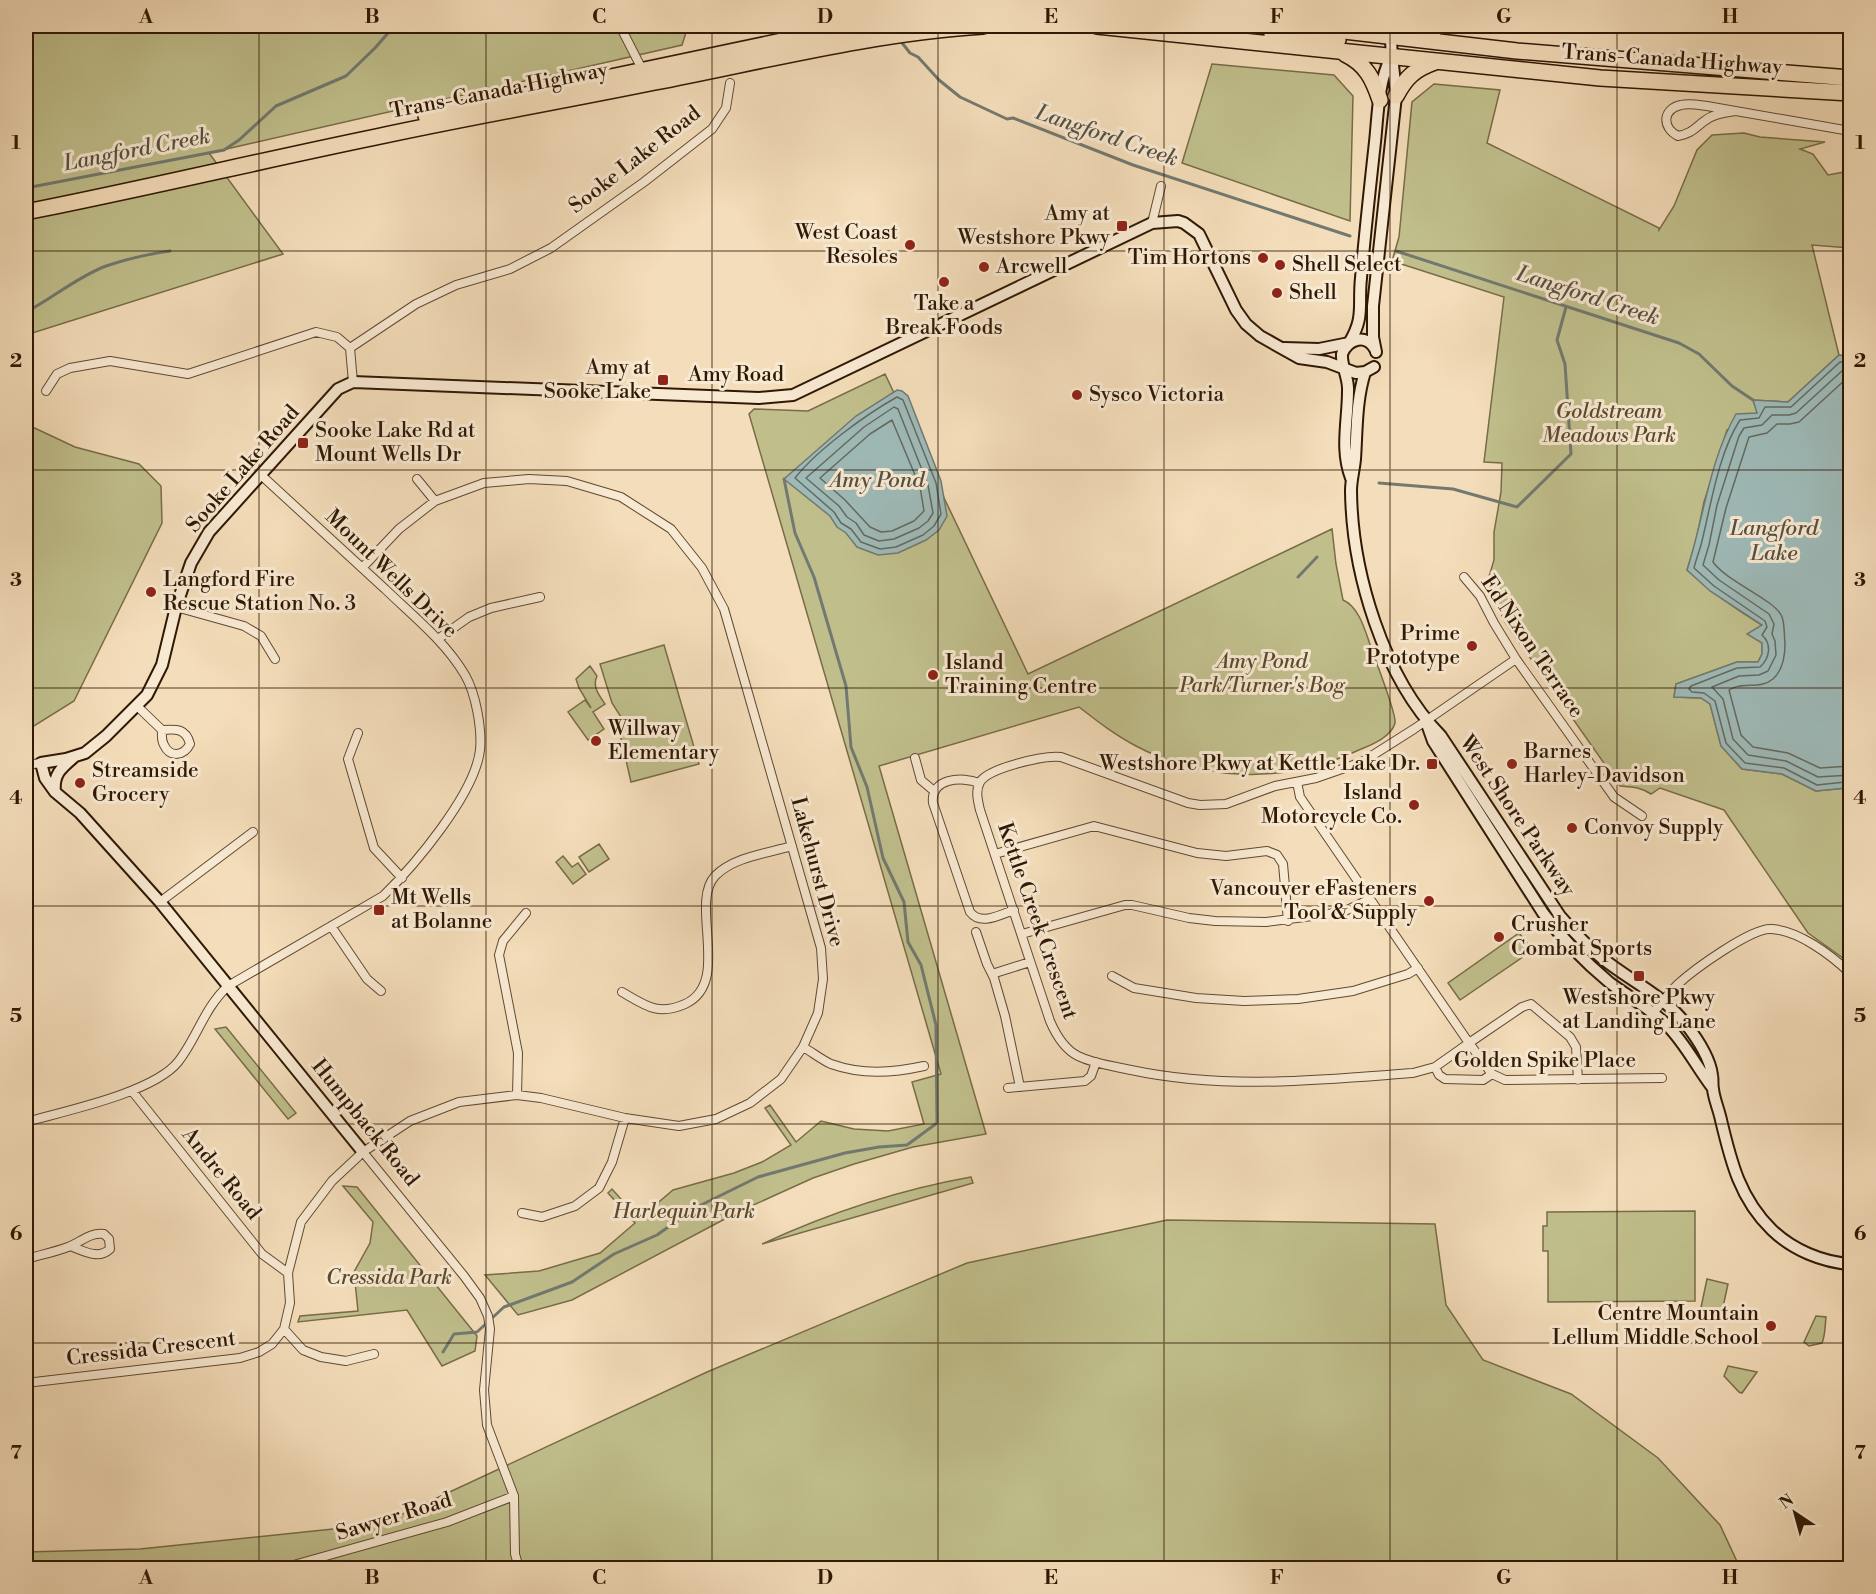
<svg xmlns="http://www.w3.org/2000/svg" width="1876" height="1594" font-family="'Libre Bodoni',serif">
<style>
.green{fill:#c0bf8c;stroke:#786c48;stroke-width:1.5}
.water{fill:#9ebab8;stroke:#727970;stroke-width:1.5}
.lines{fill:none;stroke-linecap:round;stroke-linejoin:round}
.shore{stroke:#66695e;stroke-width:1.5}
.stream{stroke:#727970;stroke-width:3}
.street-casing{stroke:#604932;stroke-width:10}
.secondary-casing{stroke:#2f1804;stroke-width:14}
.highway-casing{stroke:#2f1804;stroke-width:18}
.street{stroke:#f8e9d2;stroke-width:8}
.secondary{stroke:#f8e9d2;stroke-width:10}
.highway{stroke:#f4ddba;stroke-width:15}
.grid{fill:none;stroke:#2f1804;stroke-width:1.5;stroke-opacity:0.55}
.poi-dot{fill:#8f2418;stroke:#f8e9d2;stroke-width:2}
.labels{text-anchor:middle;dominant-baseline:central;stroke-width:6;stroke-linejoin:round;paint-order:stroke}
.street-label{font-size:21px;fill:#2f1804;stroke:#f8e9d2}
.poi-label{font-size:21px;fill:#2f1804;stroke:#f8e9d2;text-anchor:start}
.park-label{font-size:21px;font-style:italic;fill:#5a4a2d;stroke:#f8e9d2}
.water-label{font-size:22px;font-style:italic;fill:#565143;stroke:#f8e9d2}
.neatline{fill:none;stroke:#2f1804;stroke-width:2}
.grid-label{font-size:20px;text-anchor:middle;font-weight:bold;fill:#2f1804}
</style>
<rect width="100%" height="100%" fill="#f4ddba"/>
<filter id="stains"><feTurbulence type="fractalNoise" baseFrequency=".00333" numOctaves="4"/><feColorMatrix values="0 0 0 0 .2 0 0 0 0 .09 0 0 0 0 .02 0 0 0 .5 -.17"/></filter>
<radialGradient id="worn" r=".72"><stop offset=".6" stop-color="#630" stop-opacity="0"/><stop offset="1" stop-color="#630" stop-opacity=".3"/></radialGradient>
<path class="green" d="M26,26H688L682,45L209,153L283,254L26,335Z
M1212,64L1334,75L1353,96L1350,221L1182,163Z
M1434,84L1500,90L1487,143L1659,228V230L1674,206L1697,150L1712,135L1744,133L1760,137L1825,142L1800,149L1813,154L1828,175L1850,171V248L1812,245L1839,355L1788,402L1753,400L1758,413L1727,430L1704,502L1696,541L1687,570C1710,591 1735,609 1762,625V654L1758,662H1737L1676,684L1674,697L1701,698L1710,704L1721,746L1742,769L1782,774L1816,791L1846,788L1850,789V963L1808,933L1724,810L1660,788L1651,794C1640,787 1633,787 1620,786L1505,622L1493,596L1488,580L1494,560V532L1501,492L1502,463L1484,462L1504,297L1392,261L1399,237L1412,102Z
M885,374L1028,674L1332,529L1336,564L1343,600C1360,607 1366,634 1372,650C1376,662 1397,715 1395,723C1391,739 1365,747 1352,753C1283,784 1202,781 1136,746C1115,735 1097,721 1079,707L879,766L986,1134L913,1147L854,1164L813,1178L738,1212L572,1300L518,1315L485,1275L539,1271L600,1253L635,1223L608,1193L612,1189L639,1219L673,1190L734,1173L762,1162L791,1145L765,1108L770,1105L796,1142L821,1121L854,1129L888,1131L924,1124L912,1082L941,1074L749,414L754,409L808,411Z
M26,424L75,447L139,464L161,486L162,523L74,701L26,731Z
M664,645L699,764L631,782L620,734L628,728L612,703L600,664Z
M590,666L597,676C592,687 599,695 605,704L593,712L604,729L588,740L568,712L585,700L591,708L579,688L576,679Z
M599,844L609,859L589,872L579,857Z
M563,856L572,867L578,863L586,874L573,884L556,862Z
M1519,933L1533,950L1460,1000L1448,983Z
M226,1027L296,1113L288,1119L215,1029Z
M971,1177L973,1183L762,1244C829,1213 898,1190 971,1177Z
M343,1186L357,1187L477,1336L475,1351L442,1366L407,1310L298,1322L300,1316L358,1311L354,1272L370,1243L373,1222Z
M1695,1211V1301L1548,1302V1251H1543V1226H1547V1212Z
M1167,1220L1435,1224L1446,1305L1483,1360L1571,1394L1658,1458L1720,1525L1740,1568H26V1552L140,1549L381,1524L707,1372L967,1263Z
M1707,1279L1728,1284L1720,1321L1699,1317Z
M1816,1316L1826,1317C1825,1326 1825,1337 1822,1343L1809,1346L1804,1342Z
M1728,1366L1757,1372L1742,1393L1739,1392L1724,1376Z"/>
<path class="water" d="M1839,355L1850,356V789L1846,788L1816,791L1782,774L1742,769L1721,746L1710,704L1701,698L1674,697L1676,684L1737,662H1758L1762,654V643L1747,634L1762,625L1710,591L1687,570C1704,518 1709,461 1736,414L1757,413L1753,400L1788,402Z
M897,390L902,391L908,396L941,481L947,516L939,530L926,540L898,553L878,555L857,547L846,533L837,527L830,516L784,479L856,416Z"/>
<g class="lines">
<path class="shore" d="M1850,362H1840L1791,407H1765L1759,418L1740,420C1719,452 1711,504 1702,541C1700,550 1696,559 1694,568L1714,586L1765,621L1767,627L1762,635C1772,644 1770,658 1760,667L1737,668L1691,686L1689,689L1692,692L1704,693L1715,701L1726,743L1745,763L1784,768L1817,785L1845,782L1850,783
M1850,369L1843,370L1796,413L1789,415H1772L1762,425L1744,428L1739,436L1717,505L1709,545L1703,565L1719,580L1769,614L1774,624L1772,634L1775,641L1776,655L1768,671L1759,675L1739,676L1712,687L1723,699L1733,739L1748,755L1786,761L1818,777L1850,775
M1850,378L1846,379L1799,422L1790,424H1777L1767,433L1749,437L1726,508L1713,562C1727,582 1776,600 1782,617C1785,625 1784,636 1785,644C1785,657 1783,670 1773,679C1760,690 1742,681 1729,690L1741,735L1753,747L1788,753L1820,768L1850,766
M897,397L903,400L936,483L941,514L934,526L923,535L896,547L880,549L861,542L851,529L841,523L834,512L795,478C817,450 865,415 897,397Z
M894,407L898,409L928,485L933,513L928,521L919,528L894,539L879,541L864,535L856,523L847,517L839,506L806,478L864,427Z
M892,420L920,487L924,511L914,521L892,531L881,532L870,527L845,500L820,478L870,434Z"/>
<path class="stream" d="M877,26L886,31
M899,39L910,53L918,57L939,80L960,97L1007,119L1013,118L1133,165L1350,236
M26,188L224,150L239,140L276,106L346,76L375,48L389,32L391,26
M1396,251L1679,343L1699,354L1732,386L1753,400
M26,312C53,298 77,277 106,266C127,259 148,254 170,251
M1379,483L1453,489L1517,507L1571,454L1565,364L1557,340L1566,307
M1298,577L1317,557
M443,1352L454,1334L477,1332L504,1307L572,1282L614,1254L657,1235L695,1208L758,1177L845,1153L879,1147L907,1145L937,1123L936,1025L921,965L908,942L904,902L883,858L867,787L851,747L846,686L814,577L795,533L784,479"/>
<defs>
<path id="street" d="M620,26L643,71
M1390,26L1391,37
M1735,111C1724,113 1712,114 1703,122C1694,129 1690,134 1678,136C1662,128 1662,109 1681,105C1689,103 1699,105 1707,106L1850,131
M1152,223L1161,186
M1849,260H1850
M350,348L416,304L456,285L510,269L551,248L644,182L712,129L726,108L730,83
M46,391L57,374L70,368L110,361L188,374L316,332L337,337L350,348L353,382
M417,479L435,501
M1464,577L1480,596L1494,623L1516,659L1614,797L1642,816
M176,607L244,626L261,636L275,659
M438,639L469,617L491,608L540,597
M137,706L162,730C162,735 161,740 164,745C170,758 184,756 190,744C186,728 176,729 162,730
M358,733L348,759L374,848L402,878
M915,758L921,780L934,791
M26,765L41,763
M1297,782L1300,797L1469,1043L1435,1067L1413,1073C1319,1080 1225,1090 1131,1070C1114,1066 1094,1064 1078,1056C1064,1049 1056,1035 1050,1021L980,810C978,801 975,791 980,782C989,768 1044,755 1061,757L1188,803L1200,805L1226,804L1275,786L1316,778L1362,762L1414,729L1516,659
M979,783C962,776 930,778 933,803L970,912C981,926 999,915 1014,910
M995,854L1094,826L1197,853L1226,856L1267,851L1277,855L1283,864L1288,921
M160,902L253,832
M331,926L367,979L381,991
M976,932L987,964L994,978L1005,1016L1020,1087
M1022,934L1125,905H1132L1189,918L1215,921L1266,922L1343,912L1370,899
M992,974L1030,962
M1112,976L1134,988L1196,998L1244,1001L1298,999L1353,991L1408,974L1418,968
M622,992C646,1006 658,1016 685,1004C732,983 689,904 715,876C733,857 768,853 792,846
M1653,1013C1661,1004 1668,994 1677,985C1693,970 1751,928 1771,929C1798,930 1831,955 1850,973
M803,1047C812,1052 822,1060 831,1064C862,1075 892,1073 924,1066
M1435,1067L1439,1075L1445,1079L1483,1080L1492,1074
M1492,1074L1469,1043L1522,1007L1531,1004L1570,1037L1576,1047L1578,1080
M1492,1074L1505,1080L1662,1078
M1008,1088L1085,1081L1091,1076L1096,1062
M132,1091L262,1254L288,1273
M517,1095L518,1053L499,955L503,941L526,913
M26,1122C64,1111 153,1093 178,1062C197,1038 204,1008 228,986L383,896C414,866 475,794 480,750C482,729 476,694 465,675C445,641 413,616 385,589C344,551 302,513 261,475
M363,1152L464,1276L480,1298L488,1316L490,1329L484,1390L487,1425L514,1496L515,1554L519,1568
M522,1213L542,1217L575,1206L599,1188L612,1162L625,1118
M26,1259C40,1255 55,1252 68,1247C81,1242 90,1232 104,1234L109,1239L110,1249C98,1260 84,1251 70,1246
M284,1329L303,1350L321,1357L346,1361L374,1354
M26,1383L240,1358L259,1352L272,1344L284,1329L290,1303L288,1273L301,1222L332,1181L363,1152L410,1121L459,1102L517,1095L541,1098L625,1118L679,1126L716,1119L750,1103L781,1079L803,1047L818,1013L823,979L821,948L724,609L702,568L671,529L621,497L567,481L529,479L484,483L435,501L399,529L362,568
M283,1568L447,1522L514,1496"/>
<path id="secondary" d="M1349,343C1365,317 1358,306 1361,278C1365,233 1370,187 1375,142C1378,114 1378,82 1391,57
M1284,348L1319,349L1349,343
M1376,352L1373,337V306L1396,96C1395,76 1391,57 1391,37
M1365,372C1356,401 1357,429 1355,459C1354,470 1351,480 1351,491C1352,572 1383,677 1441,736L1560,916C1573,931 1587,946 1602,958C1629,980 1663,995 1685,1023C1696,1037 1710,1058 1712,1075C1713,1080 1712,1085 1713,1089C1714,1099 1719,1110 1721,1120C1731,1162 1740,1199 1772,1230C1793,1250 1822,1262 1850,1264
M1351,478C1340,449 1348,421 1348,391C1349,378 1341,366 1342,354C1348,339 1366,333 1375,349
M1427,724L1433,741L1543,913C1563,940 1585,962 1610,983C1629,997 1649,1008 1666,1024C1685,1043 1696,1066 1712,1087
M55,792C53,775 61,768 73,758
M363,1152L160,902L80,813L55,792L45,778L41,763L66,759L85,753L106,736L147,695L162,665L176,607L191,563L209,532L338,389L353,382L759,398L793,395L1152,223L1178,221L1184,223L1199,234L1236,310L1246,324L1260,336L1299,358L1327,362L1356,373L1365,372L1374,367"/>
<path id="highway" d="M1097,26L1600,78L1850,93
M1301,26L1517,51L1850,78
M1409,26L1434,39
M1272,35L1338,40
M1345,54C1366,64 1373,79 1380,100
M1396,96C1406,77 1415,69 1435,62
M426,116L801,37L864,26
M26,212C143,189 259,161 376,137C468,117 562,101 655,82C764,61 872,33 983,26"/>
</defs>
<use href="#street" class="street-casing"/>
<use href="#secondary" class="secondary-casing"/>
<use href="#highway" class="highway-casing"/>
<use href="#street" class="street"/>
<use href="#secondary" class="secondary"/>
<use href="#highway" class="highway"/>
</g>
<path class="grid" d="M259,26V1568M486,26V1568M712,26V1568M938,26V1568M1164,26V1568M1390,26V1568M1617,26V1568M26,251H1850M26,470H1850M26,688H1850M26,906H1850M26,1124H1850M26,1343H1850"/>
<g class="poi-dot">
<rect x="1116" y="220" width="12" height="12" rx="3"/>
<circle cx="910" cy="245" r="6"/>
<circle cx="1263" cy="258" r="6"/>
<circle cx="1280" cy="265" r="6"/>
<circle cx="984" cy="267" r="6"/>
<circle cx="944" cy="282" r="6"/>
<circle cx="1277" cy="293" r="6"/>
<rect x="657" y="374" width="12" height="12" rx="3"/>
<circle cx="1077" cy="395" r="6"/>
<rect x="297" y="437" width="12" height="12" rx="3"/>
<circle cx="151" cy="592" r="6"/>
<circle cx="1472" cy="646" r="6"/>
<circle cx="933" cy="675" r="6"/>
<circle cx="596" cy="741" r="6"/>
<rect x="1426" y="758" width="12" height="12" rx="3"/>
<circle cx="1512" cy="764" r="6"/>
<circle cx="80" cy="783" r="6"/>
<circle cx="1414" cy="805" r="6"/>
<circle cx="1572" cy="828" r="6"/>
<circle cx="1429" cy="901" r="6"/>
<rect x="373" y="904" width="12" height="12" rx="3"/>
<circle cx="1499" cy="937" r="6"/>
<rect x="1633" y="970" width="12" height="12" rx="3"/>
<circle cx="1771" cy="1326" r="6"/>
</g>
<g class="labels">
<g class="street-label">
<text transform="translate(1672 60) rotate(4)">Trans-Canada Highway</text>
<text transform="translate(499 91) rotate(-11)">Trans-Canada Highway</text>
<text transform="translate(635 160) rotate(-38)">Sooke Lake Road</text>
<text x="736" y="375">Amy Road</text>
<text transform="translate(243 469) rotate(-49)">Sooke Lake Road</text>
<text transform="translate(391 574) rotate(44)">Mount Wells Drive</text>
<text transform="translate(1532 647) rotate(56)">Ed Nixon Terrace</text>
<text transform="translate(1517 816) rotate(56)">West Shore Parkway</text>
<text transform="translate(817 872) rotate(75)">Lakehurst Drive</text>
<text transform="translate(1037 921) rotate(71)">Kettle Creek Crescent</text>
<text x="1545" y="1061">Golden Spike Place</text>
<text transform="translate(365 1123) rotate(51)">Humpback Road</text>
<text transform="translate(221 1174) rotate(51)">Andre Road</text>
<text transform="translate(151 1349) rotate(-7)">Cressida Crescent</text>
<text transform="translate(394 1517) rotate(-17)">Sawyer Road</text>
</g>
<g class="poi-label">
<text x="1110" y="214" text-anchor="end">Amy at<tspan x="1110" dy="24">Westshore Pkwy</tspan></text>
<text x="898" y="233" text-anchor="end">West Coast<tspan x="898" dy="24">Resoles</tspan></text>
<text x="1251" y="258" text-anchor="end">Tim Hortons</text>
<text x="1292" y="265">Shell Select</text>
<text x="996" y="267">Arcwell</text>
<text x="1289" y="293">Shell</text>
<text x="944" y="304" text-anchor="middle">Take a<tspan x="944" dy="24">Break Foods</tspan></text>
<text x="651" y="368" text-anchor="end">Amy at<tspan x="651" dy="24">Sooke Lake</tspan></text>
<text x="1089" y="395">Sysco Victoria</text>
<text x="315" y="431">Sooke Lake Rd at<tspan x="315" dy="24">Mount Wells Dr</tspan></text>
<text x="163" y="580">Langford Fire<tspan x="163" dy="24">Rescue Station No. 3</tspan></text>
<text x="1460" y="634" text-anchor="end">Prime<tspan x="1460" dy="24">Prototype</tspan></text>
<text x="945" y="663">Island<tspan x="945" dy="24">Training Centre</tspan></text>
<text x="608" y="729">Willway<tspan x="608" dy="24">Elementary</tspan></text>
<text x="1524" y="752">Barnes<tspan x="1524" dy="24">Harley-Davidson</tspan></text>
<text x="1420" y="764" text-anchor="end">Westshore Pkwy at Kettle Lake Dr.</text>
<text x="92" y="771">Streamside<tspan x="92" dy="24">Grocery</tspan></text>
<text x="1402" y="793" text-anchor="end">Island<tspan x="1402" dy="24">Motorcycle Co.</tspan></text>
<text x="1584" y="828">Convoy Supply</text>
<text x="1417" y="889" text-anchor="end">Vancouver eFasteners<tspan x="1417" dy="24">Tool &amp; Supply</tspan></text>
<text x="391" y="898">Mt Wells<tspan x="391" dy="24">at Bolanne</tspan></text>
<text x="1511" y="925">Crusher<tspan x="1511" dy="24">Combat Sports</tspan></text>
<text x="1639" y="998" text-anchor="middle">Westshore Pkwy<tspan x="1639" dy="24">at Landing Lane</tspan></text>
<text x="1759" y="1314" text-anchor="end">Centre Mountain<tspan x="1759" dy="24">Lellum Middle School</tspan></text>
</g>
<g class="park-label">
<text x="1609" y="412">Goldstream<tspan x="1609" dy="24">Meadows Park</tspan></text>
<text x="1262" y="662">Amy Pond<tspan x="1262" dy="24">Park/Turner's Bog</tspan></text>
<text x="684" y="1212">Harlequin Park</text>
<text x="389" y="1278">Cressida Park</text>
</g>
<g class="water-label">
<text transform="translate(1107 136) rotate(19)">Langford Creek</text>
<text transform="translate(137 150) rotate(-11)">Langford Creek</text>
<text transform="translate(1588 296) rotate(18)">Langford Creek</text>
<text x="877" y="480">Amy Pond</text>
<text x="1774" y="528">Langford<tspan x="1774" dy="25">Lake</tspan></text>
</g>
</g>
<rect width="1876" height="1594" fill="none" stroke="#f4ddba" stroke-width="66"/>
<g transform="translate(1795 1513) rotate(324)" stroke="#f8e9d2" stroke-width="4.5" paint-order="stroke">
<path d="M0-4.5L10 22L0 15L-10 22Z" fill="#2f1804"/>
<text y="-9" font-size="16" font-weight="bold" text-anchor="middle" fill="#2f1804">N</text>
</g>
<rect x="33" y="33" width="1810" height="1528" class="neatline"/>
<g class="grid-label">
<text x="146" y="23">A</text>
<text x="372" y="23">B</text>
<text x="599" y="23">C</text>
<text x="825" y="23">D</text>
<text x="1051" y="23">E</text>
<text x="1277" y="23">F</text>
<text x="1504" y="23">G</text>
<text x="1730" y="23">H</text>
<text x="16" y="149">1</text>
<text x="1860" y="149">1</text>
<text x="16" y="367">2</text>
<text x="1860" y="367">2</text>
<text x="16" y="586">3</text>
<text x="1860" y="586">3</text>
<text x="16" y="804">4</text>
<text x="1860" y="804">4</text>
<text x="16" y="1022">5</text>
<text x="1860" y="1022">5</text>
<text x="16" y="1240">6</text>
<text x="1860" y="1240">6</text>
<text x="16" y="1459">7</text>
<text x="1860" y="1459">7</text>
<text x="146" y="1584">A</text>
<text x="372" y="1584">B</text>
<text x="599" y="1584">C</text>
<text x="825" y="1584">D</text>
<text x="1051" y="1584">E</text>
<text x="1277" y="1584">F</text>
<text x="1504" y="1584">G</text>
<text x="1730" y="1584">H</text>
</g>
<rect width="100%" height="100%" filter="url(#stains)"/>
<rect width="100%" height="100%" fill="url(#worn)"/>
</svg>
